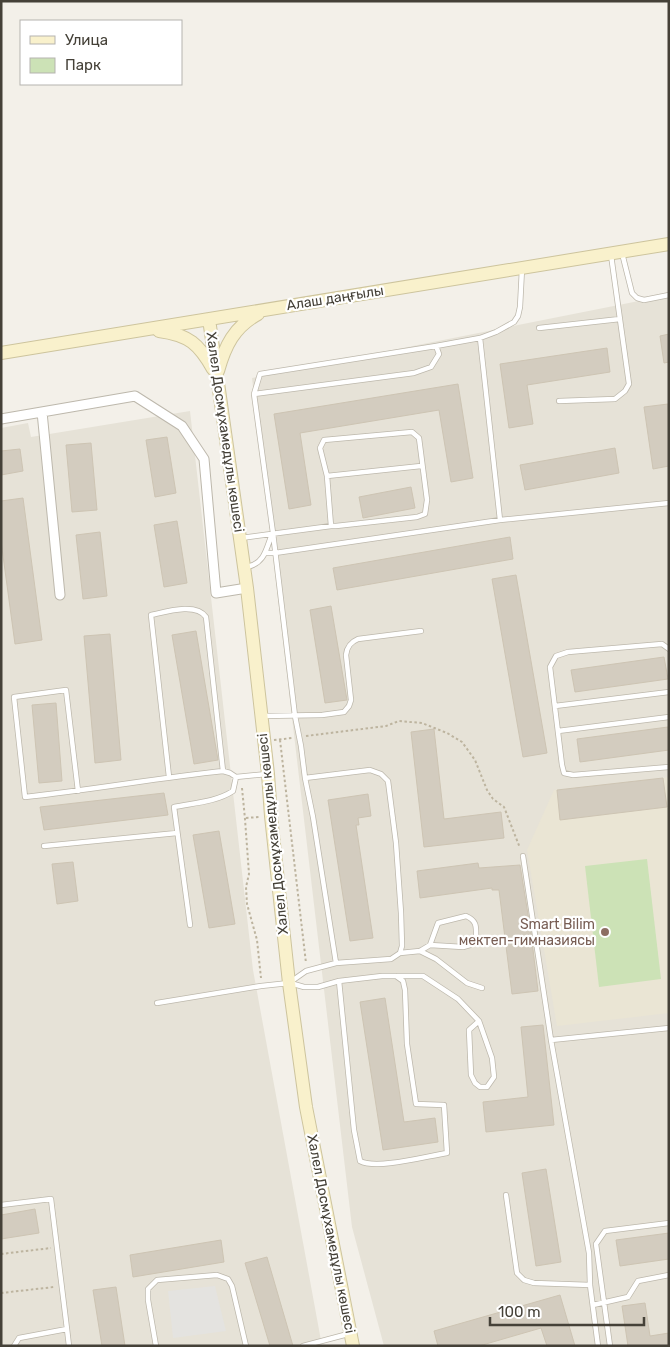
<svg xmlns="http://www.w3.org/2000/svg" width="670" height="1347" font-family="Rubik,sans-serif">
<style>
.residential{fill:#e6e2d7}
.education{fill:#eae5d4}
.green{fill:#cce2b6}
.parking{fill:#e4e3e0}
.building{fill:#d3ccbf;stroke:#cdc4b3}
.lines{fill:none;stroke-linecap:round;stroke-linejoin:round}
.lane-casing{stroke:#bdb8ac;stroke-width:6}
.street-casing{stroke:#bdb8ac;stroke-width:11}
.secondary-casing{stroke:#cdc49d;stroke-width:14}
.path{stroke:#bdb49f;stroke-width:2;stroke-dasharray:2.5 2.5;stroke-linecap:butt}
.lane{stroke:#fff;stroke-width:4.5}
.street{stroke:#fff;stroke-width:9}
.secondary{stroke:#f9f1cc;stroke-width:12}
.education-dot{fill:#8d6e63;stroke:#fff;stroke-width:2}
.labels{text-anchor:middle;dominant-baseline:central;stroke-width:4.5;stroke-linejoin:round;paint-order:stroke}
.street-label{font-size:14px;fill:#454138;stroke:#fff}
.education-label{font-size:14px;fill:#785e54;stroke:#fff;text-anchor:end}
</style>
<rect width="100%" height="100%" fill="#f3f0e9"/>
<path class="residential" d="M669,295V1346H384L352,1227L252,378Z
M190,411L253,970L322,1346H1V428L28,423L31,437Z"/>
<path class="education" d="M669,777V1013L557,1026L527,850L554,790Z"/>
<path class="green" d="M647,859L661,979L599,987L585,866Z"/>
<path class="parking" d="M215,1286L226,1331L173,1338L168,1291Z"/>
<path class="building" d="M669,334V362L664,363L660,336Z
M607,348L610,372L527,385L533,424L509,428L500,364Z
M458,384L473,478L451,482L439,410L300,433L311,505L289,509L274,414Z
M668,404L669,466L653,469L644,407Z
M167,437L176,493L155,497L146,440Z
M91,443L97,510L72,512L66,445Z
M615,448L619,473L525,490L520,465Z
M20,449L23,471L1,475V451Z
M411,487L415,508L363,518L359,497Z
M23,498L42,640L15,644L1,541V501Z
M177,521L187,583L164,587L154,525Z
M100,532L107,596L83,599L76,535Z
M510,537L513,559L337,590L333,568Z
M516,575L547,753L523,757L492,579Z
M331,606L347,700L325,703L310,610Z
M196,631L218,760L194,764L172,635Z
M110,634L121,760L95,763L84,636Z
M664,657L668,679L575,692L571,670Z
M56,703L62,781L39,783L32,705Z
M668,727L669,750L580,762L577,739Z
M434,729L444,819L501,812L504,838L424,847L411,732Z
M663,778L667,807L560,820L557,790Z
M164,793L168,815L44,830L40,807Z
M368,794L371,816L358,818L359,825H356L373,938L350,941L328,800Z
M219,831L235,924L209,928L193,835Z
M73,862L78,901L57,904L52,864Z
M478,863L479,868L520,865L531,933L538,991L512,994L499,890H492V888L420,898L417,871Z
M385,998L404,1122L435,1118L438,1142L383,1150L360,1002Z
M543,1025L554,1125L486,1132L483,1102L528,1097L521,1027Z
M546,1169L561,1262L536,1266L522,1173Z
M35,1209L39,1233L1,1239V1215Z
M669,1233V1259L620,1266L616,1240Z
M221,1240L224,1262L133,1277L130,1255Z
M267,1257L293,1346H270L245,1263Z
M116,1287L125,1346H102L93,1290Z
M560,1295L575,1346H547L541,1328L479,1346H438L434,1331Z
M645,1303L650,1336L669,1333V1346H628L622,1306Z"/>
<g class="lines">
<defs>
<path id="lane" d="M622,253L632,293L637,298L644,300L669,295
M539,328L620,319
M480,338L500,520
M254,394L260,374L436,346L480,338L496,332L514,322L518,316L520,307L522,269
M559,401L615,399L625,391L629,384L611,255
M327,476L421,466
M241,538L331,526H336L417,517L425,514L427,500L419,438L412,432L324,440L320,448L327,476L331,526
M265,553H275L500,520L669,503
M247,567C265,563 266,549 272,534
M669,649L662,644L568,652L556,656L550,667L562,765L564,773L573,775L669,767
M555,706L669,692
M263,716L322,715L344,712L349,706L351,700L346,655C347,646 351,642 358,639L421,631
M558,731L669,717
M169,777L151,615C165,612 196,602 206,617L223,771
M305,778L301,746L295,716L273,533L254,394L414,373L431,367L439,354L436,346
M78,791L66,690L14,697L25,797C91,790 157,778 223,771L230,773L236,777L267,774
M44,846L177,833
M523,856L551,1040
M190,925L174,807C194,803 216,802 233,791L236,777
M420,951L436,959L467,983L482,988
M400,953L420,951L430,945L463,947L470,945L476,940C476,928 478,921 466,916L438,923L430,945
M397,976H423L458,999L479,1021L492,1058L494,1077L487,1087H480L475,1083L471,1075L469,1030L479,1021
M290,983L304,987H318L339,981L382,976H396L403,981L405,990L407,1044L416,1104L444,1105L447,1153C427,1156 377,1170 360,1161L354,1130L339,981
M157,1003L261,986L289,983L306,971L336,963L391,959L400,953L402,946L401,913L396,843L388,781L381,774L370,770L305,778L313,817L336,963
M506,1195L517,1273L524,1280L534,1283L590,1285
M1,1205L51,1199L67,1329
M593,1305L628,1297L638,1281L669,1275
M14,1346L19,1338L67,1329L69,1346
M156,1346L148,1300V1289L157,1280L217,1275L228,1279L232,1286L246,1346
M303,1346L348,1334
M598,1346L590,1285L589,1253L551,1040L669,1028
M610,1346L596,1244L605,1231L669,1223"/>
<path id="street" d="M42,412L60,595
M1,419L135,396L182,426L204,459L216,593L247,588"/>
<path id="secondary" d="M209,319L247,588L268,774L271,816L289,983L306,1107L353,1346
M159,331C189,335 199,344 213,369
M1,353L669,244
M218,371C225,346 234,327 258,314"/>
</defs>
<use href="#lane" class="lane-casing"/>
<use href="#street" class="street-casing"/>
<use href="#secondary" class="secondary-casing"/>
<path class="path" d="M306,736L386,726L399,721L422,723L447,733L462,742L475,760L487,790L493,799L504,807L520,848
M274,740L292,738
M280,740L306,963
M242,788L245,819L249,874L246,887L247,904L257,940L261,978
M246,818L259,817
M1,1254L51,1248
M1,1293L54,1287"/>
<use href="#lane" class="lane"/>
<use href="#street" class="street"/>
<use href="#secondary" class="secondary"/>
</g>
<circle class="education-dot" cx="605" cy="932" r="5"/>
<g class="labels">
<g class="street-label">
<text transform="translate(335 298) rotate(-9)">Алаш даңғылы</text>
<text transform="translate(225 432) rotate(82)">Халел Досмұхамедұлы көшесі</text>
<text transform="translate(273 834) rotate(-96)">Халел Досмұхамедұлы көшесі</text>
<text transform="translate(331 1234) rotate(79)">Халел Досмұхамедұлы көшесі</text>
</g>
<g class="education-label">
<text x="595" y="924">Smart Bilim<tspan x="595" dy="16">мектеп-гимназиясы</tspan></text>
</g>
</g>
<rect width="670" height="1347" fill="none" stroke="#454138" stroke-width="5"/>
<rect x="20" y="20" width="162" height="65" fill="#ffffff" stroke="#b5b3af"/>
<rect x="30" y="36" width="25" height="8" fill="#f9f1cc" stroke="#b5b3af"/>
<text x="65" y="45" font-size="15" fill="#454138">Улица</text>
<rect x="30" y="58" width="25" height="15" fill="#cce2b6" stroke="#b5b3af"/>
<text x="65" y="70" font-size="15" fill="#454138">Парк</text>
<path d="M490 1317v8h154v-8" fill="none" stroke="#454138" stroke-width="2.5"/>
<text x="498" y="1317" font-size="15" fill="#454138" stroke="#ffffff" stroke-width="4" paint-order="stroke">100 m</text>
</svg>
